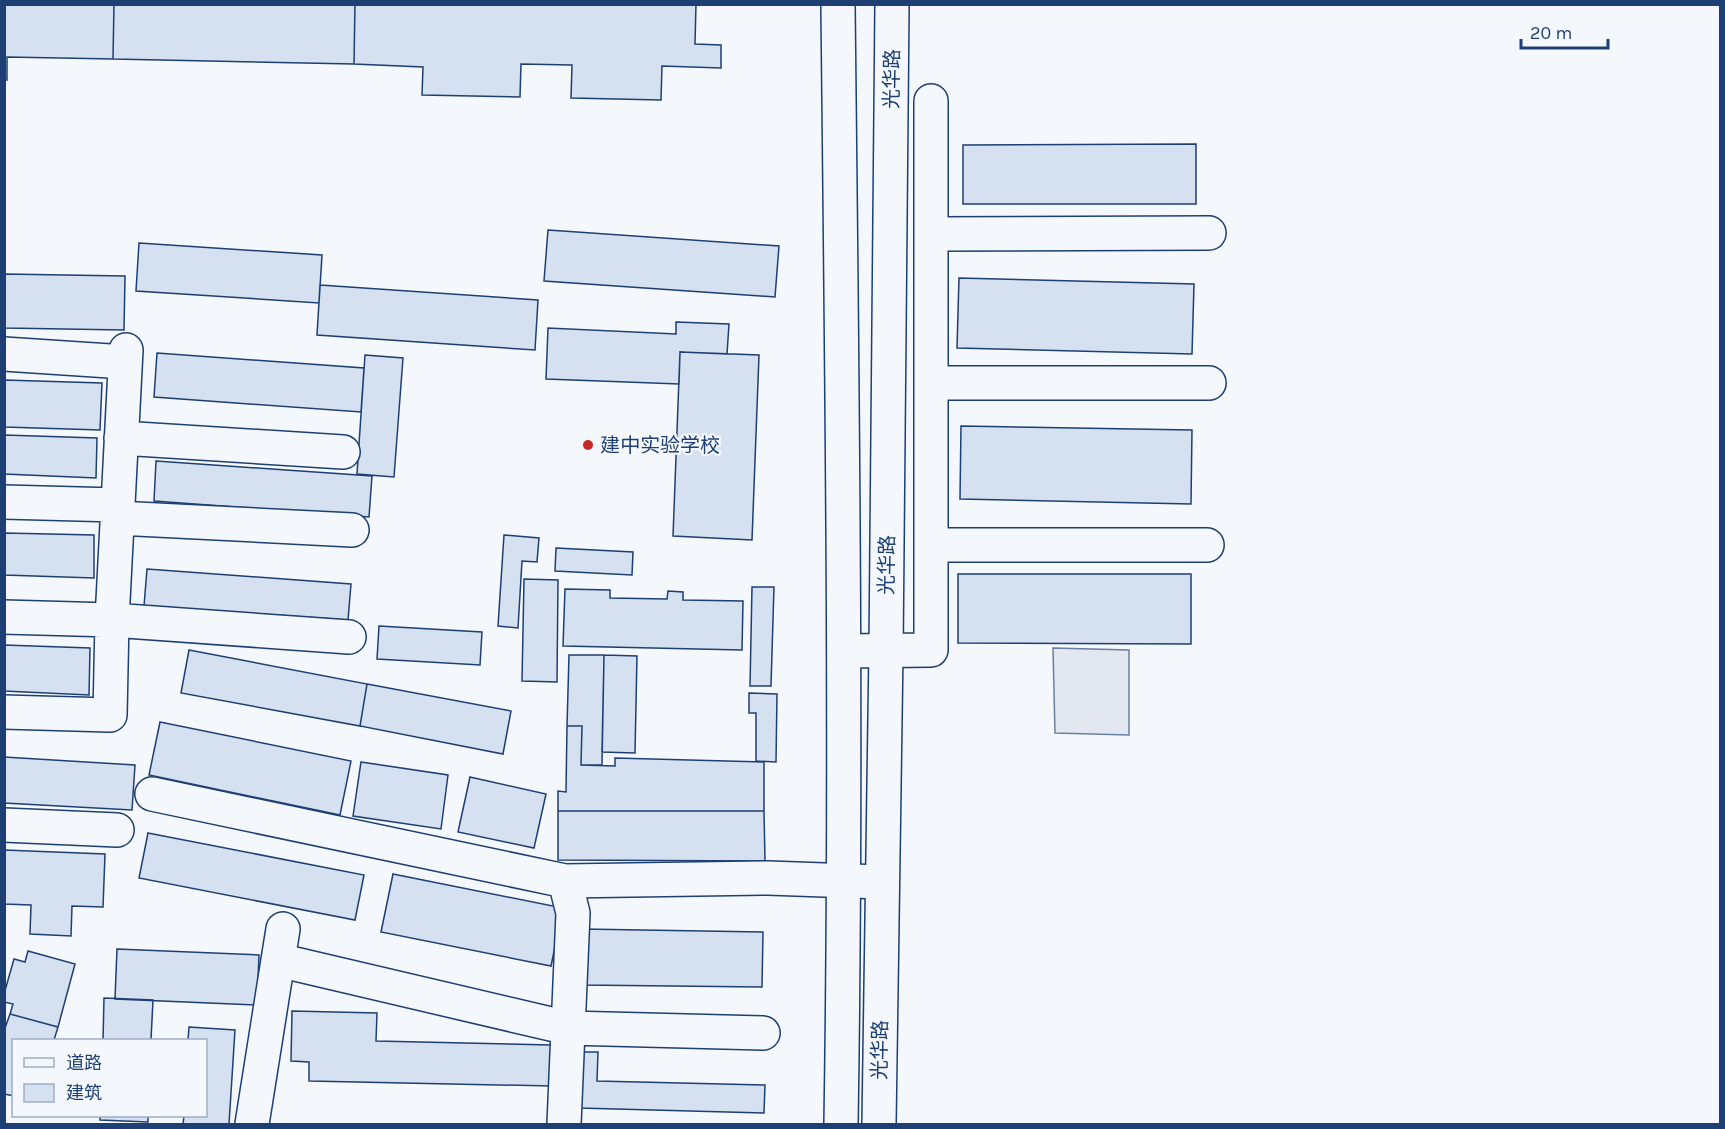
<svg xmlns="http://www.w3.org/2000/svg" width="1725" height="1129" font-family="Karla,'Noto Sans SC',sans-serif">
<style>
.parking{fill:#e3e8f0;stroke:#687fa3;stroke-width:1.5}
.building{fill:#d5e0f0;stroke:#1d3f73;stroke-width:1.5}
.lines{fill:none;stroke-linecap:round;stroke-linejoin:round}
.minor-casing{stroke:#1d3f73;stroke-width:36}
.major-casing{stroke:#1d3f73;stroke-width:36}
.minor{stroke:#f4f7fb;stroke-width:33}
.major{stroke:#f4f7fb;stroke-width:33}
.poi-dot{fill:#c62828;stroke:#f4f7fb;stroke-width:2}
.labels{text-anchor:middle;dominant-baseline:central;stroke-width:4.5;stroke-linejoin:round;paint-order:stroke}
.street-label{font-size:20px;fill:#1d3f73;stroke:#f4f7fb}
.poi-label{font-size:20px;fill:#1d3f73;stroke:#f4f7fb;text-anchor:start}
</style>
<rect width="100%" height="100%" fill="#f4f7fb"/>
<path class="parking" d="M1053,648L1129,650V735L1055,733Z"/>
<path class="building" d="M4,4H114L113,59L7,57V80H4Z
M114,4H355L354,64L113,59Z
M355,4H696L695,44L721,45V68L662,66L661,100L571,98L572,65L521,64L520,97L422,95L423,67L354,64Z
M1196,144V204H963V145Z
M548,230L779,246L775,297L544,281Z
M139,243L322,255L319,303L136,291Z
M4,274L125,276L124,330L4,328Z
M959,278L1194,284L1192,354L957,348Z
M320,285L538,300L535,350L317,335Z
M676,322L729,324L727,354L680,352L679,384L546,379L548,328L676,334Z
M680,352L759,355L752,540L673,536Z
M157,353L364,368L361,412L154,397Z
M365,355L403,358L394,477L357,474Z
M4,380L102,383L100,430L4,427Z
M961,426L1192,430L1191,504L960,499Z
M4,435L97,438L96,478L4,474Z
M156,461L372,476L369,517L154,501Z
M4,533L94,535V578L4,575Z
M504,535L539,538L537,562L522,561L518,628L498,626Z
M556,548L633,552L632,575L555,571Z
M147,569L351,584L348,620L144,606Z
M958,574H1191V644L958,643Z
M524,579L558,580L557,682L522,681Z
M752,587H774L771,686H750Z
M565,589L610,590V598L667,599L668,591L683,592V600L743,601L742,650L563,646Z
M379,626L482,632L480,665L377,659Z
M4,645L90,648L89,695L4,691Z
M189,650L367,684L360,726L181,693Z
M569,655H604L602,765H581L582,726H567Z
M604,655L637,656L635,753L602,752Z
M367,684L511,711L503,754L360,726Z
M749,693L777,694L776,762L756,761V713H749Z
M160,722L351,761L340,815L149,775Z
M567,726H582L581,765L615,766V758L764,762V811H558V791L566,792Z
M4,757L135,765L132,810L4,803Z
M361,762L448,775L441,829L353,816Z
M470,777L546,794L534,848L458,832Z
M558,811H764L765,861L558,860Z
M148,833L364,875L355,920L139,878Z
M4,850L105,854L103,907L72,906L71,936L30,934L31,905L4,904Z
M393,874L563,908L551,966L381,932Z
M582,929L763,932L762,987L581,985Z
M117,949L259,955L257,1005L115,999Z
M28,951L75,964L58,1027L10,1014L13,1004L4,1002V994L14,959L25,962Z
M104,998L153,1000L151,1040H103Z
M292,1011L377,1013L376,1041L551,1045V1086L309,1081V1062L291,1061Z
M10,1014L58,1027L54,1040H14V1096L4,1094V1031Z
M189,1027L235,1030L229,1124H183L184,1116H206V1040H188Z
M580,1052H598L597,1081L765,1085L764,1113L579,1108Z
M100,1116H148V1122L100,1120Z"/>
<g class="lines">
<defs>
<path id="minor" d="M931,234L1209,233
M4,354L125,362
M931,383H1209
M121,438L343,452
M4,502L117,505
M117,518L352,530
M931,545H1207
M4,617L112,620L126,350
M845,651L931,650V101
M4,712L110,715L112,620L349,637
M152,794L565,881L768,878L881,882
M4,825L117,830
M278,960L568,1028L763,1033
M252,1124L283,929
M564,1124L573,913L565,881"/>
<path id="major" d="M838,4C842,378 847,751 841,1124
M879,1124L886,651L892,4"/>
</defs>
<use href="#minor" class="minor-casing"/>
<use href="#major" class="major-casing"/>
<use href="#minor" class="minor"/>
<use href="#major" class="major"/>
</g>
<circle class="poi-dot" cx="588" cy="445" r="6"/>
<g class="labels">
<g class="street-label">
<text transform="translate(892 79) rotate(-89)">光华路</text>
<text transform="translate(887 565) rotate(-89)">光华路</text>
<text transform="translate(880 1050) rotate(-89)">光华路</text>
</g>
<g class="poi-label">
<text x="600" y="445">建中实验学校</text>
</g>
</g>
<rect width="1725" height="1129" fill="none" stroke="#1d3f73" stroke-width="12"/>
<rect x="12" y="1039" width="195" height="78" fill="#f4f7fb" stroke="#9eadc5" stroke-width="1.5"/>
<rect x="24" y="1058" width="30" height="9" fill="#f4f7fb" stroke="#9eadc5" stroke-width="1.5"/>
<text x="66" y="1069" font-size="18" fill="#1d3f73">道路</text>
<rect x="24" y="1084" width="30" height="18" fill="#d5e0f0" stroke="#9eadc5" stroke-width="1.5"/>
<text x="66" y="1099" font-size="18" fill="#1d3f73">建筑</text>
<path d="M1521 39v9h87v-9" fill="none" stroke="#1d3f73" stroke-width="3"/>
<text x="1530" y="39" font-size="18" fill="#1d3f73" stroke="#f4f7fb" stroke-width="4.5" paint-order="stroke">20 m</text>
</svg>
